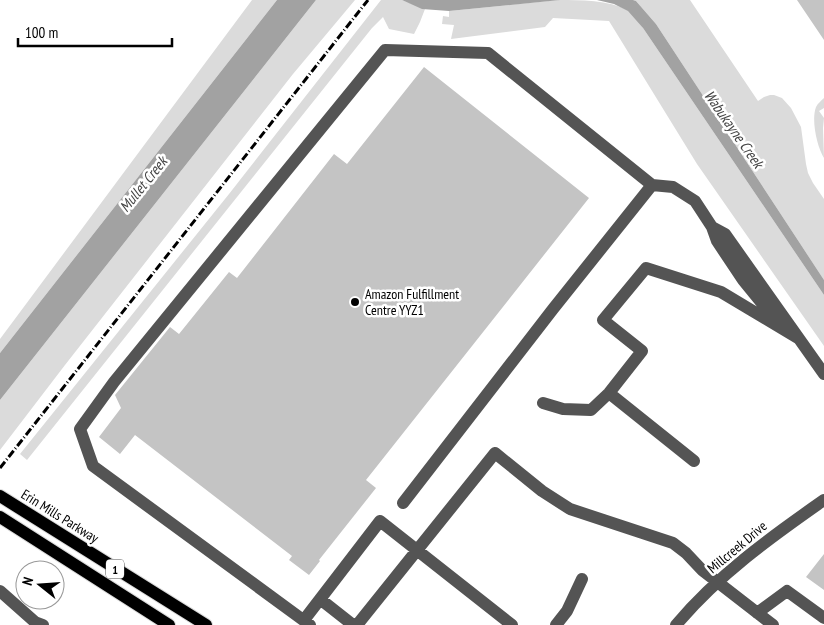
<svg xmlns="http://www.w3.org/2000/svg" width="824" height="625" font-family="'PT Sans Narrow',sans-serif">
<style>
.green{fill:#dbdbdb}
.water{fill:#a2a2a2}
.building{fill:#c4c4c4}
.lines{fill:none;stroke-linecap:round;stroke-linejoin:round}
.major-casing{stroke:#dbdbdb;stroke-width:14}
.minor{stroke:#545454;stroke-width:12}
.major{stroke:#000;stroke-width:12}
.rail{stroke:#000;stroke-width:3;stroke-dasharray:8 2.5 1 2.5;stroke-linecap:butt}
.poi-dot{fill:#000;stroke:#fff;stroke-width:2}
.labels{text-anchor:middle;dominant-baseline:central;stroke-width:5;stroke-linejoin:round;paint-order:stroke}
.shield{fill:#fff;stroke:#4c4c4c;stroke-width:1}
.shield-label{font-size:12px;font-weight:bold;fill:#000}
.poi-label{font-size:14px;fill:#000;stroke:#fff;text-anchor:start}
.street-label{font-size:14px;fill:#000;stroke:#fff}
.water-label{font-size:15px;font-style:italic;fill:#434343;stroke:#fff}
</style>
<rect width="100%" height="100%" fill="#fff"/>
<path class="green" d="M252,0H277L0,353V339Z
M316,0H355L293,74L65,365L0,450V400Z
M381,0H402L425,9L420,22L414,34L389,29L383,17L372,28L27,460L20,454L229,194Z
M559,0C581,0 608,0 628,10C634,14 639,22 643,28L824,295V346L697,164L609,21L553,18L545,27L451,39L454,25L442,24L443,16L449,17V11Z
M633,0H690L758,101L764,97L770,95H774L782,98L791,108L801,127L806,164L808,173L813,183L824,199V280L656,24L636,1Z
M824,98V108L819,111L824,118L823,128L824,158C817,147 811,120 816,107C818,103 821,101 824,98Z"/>
<path class="water" d="M277,0H316L0,400V353Z
M402,0H560L449,11L422,9Z
M597,0H633L636,1L656,24L824,280V295L643,28L628,11L614,4Z"/>
<path class="building" d="M797,0H824V40Z
M424,67L589,198L366,480L376,488L319,560L320,561L309,575L289,560L292,556L135,435L120,454L99,437L121,408L115,395L170,327L179,334L229,272L237,278L334,154L347,164Z
M824,554V590L806,577Z"/>
<g class="lines">
<defs>
<path id="major" d="M0,496L206,625
M0,517L169,625"/>
</defs>
<use href="#major" class="major-casing"/>
<path class="minor" d="M652,185L673,187L695,201L712,227L717,241L743,280L769,312L778,320
M712,227L725,234L824,374
M609,393L694,461
M543,403L563,409L591,410L609,393L642,351L603,320L646,268L721,292L798,338
M0,591L35,622L43,625
M320,599L353,625
M757,613L787,591L824,618
M304,620L380,521L512,625
M310,625L93,466L80,429L114,382L385,50L488,53L652,185L553,309L403,503
M357,625L495,453L542,491L570,509L673,543L686,553L702,570L773,625
M556,625L567,611L582,579
M676,625C718,575 771,537 824,500"/>
<use href="#major" class="major"/>
<path class="rail" d="M0,468L368,0"/>
</g>
<circle class="poi-dot" cx="355" cy="302" r="5"/>
<g class="labels">
<rect class="shield" x="106" y="559.5" width="18" height="19" rx="4"/>
<g class="shield-label">
<text x="115" y="569">1</text>
</g>
<g class="poi-label">
<text x="365" y="294">Amazon Fulfillment<tspan x="365" dy="16">Centre YYZ1</tspan></text>
</g>
<g class="street-label">
<text transform="translate(60 516) rotate(32)">Erin Mills Parkway</text>
<text transform="translate(737 547) rotate(-40)">Millcreek Drive</text>
</g>
<g class="water-label">
<text transform="translate(734 129) rotate(55)">Wabukayne Creek</text>
<text transform="translate(143 184) rotate(-51)">Mullet Creek</text>
</g>
</g>
<g transform="translate(40 585) rotate(287)"><circle r="24" fill="#ffffff" stroke="#999999"/>
<path d="M0-4L9 19L0 12L-9 19Z" fill="#000000"/>
<text y="-8" font-size="14" font-weight="bold" text-anchor="middle" fill="#000000">N</text>
</g>
<path d="M18 38v8h154v-8" fill="none" stroke="#000000" stroke-width="2.5"/>
<text x="25" y="38" font-size="15" fill="#000000" stroke="#ffffff" stroke-width="4" paint-order="stroke">100 m</text>
</svg>
